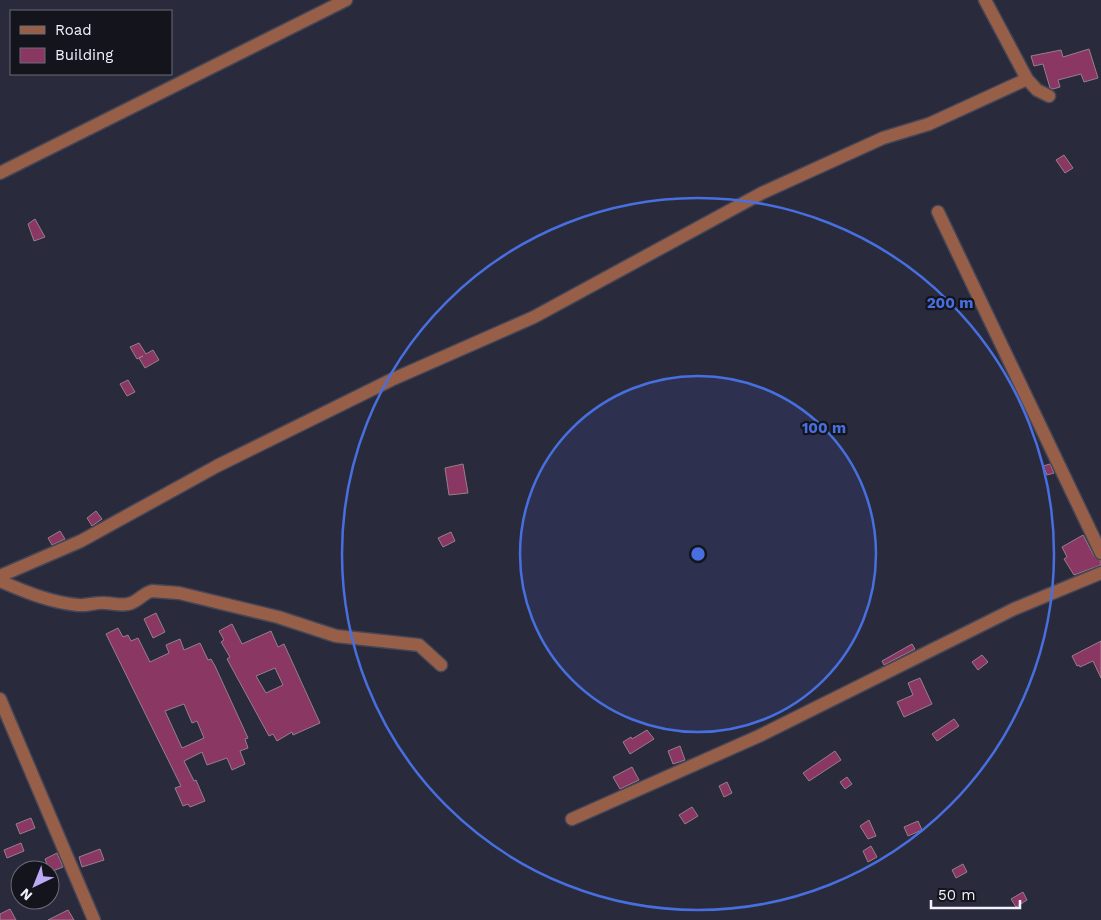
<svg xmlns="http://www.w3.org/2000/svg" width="1101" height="920" font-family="'Work Sans',sans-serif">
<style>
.building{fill:#8b3763;stroke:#977f8a;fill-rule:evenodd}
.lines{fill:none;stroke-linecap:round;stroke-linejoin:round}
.minor-casing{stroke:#454657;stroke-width:15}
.minor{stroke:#985f48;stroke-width:12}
.ring{fill:none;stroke:#476fdf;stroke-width:2.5}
.centre{fill:#476fdf;stroke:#13141c;stroke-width:2.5}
.ring-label{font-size:15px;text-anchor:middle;font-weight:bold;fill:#476fdf;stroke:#13141c;stroke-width:4.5;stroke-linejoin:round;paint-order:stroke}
</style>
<rect width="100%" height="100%" fill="#292a3c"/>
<path class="building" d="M1089,49L1098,78L1084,82L1081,74L1058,80L1060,87L1053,89L1050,88L1043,64L1034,66L1031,56L1061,50L1063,57Z
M1064,155L1073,168L1065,173L1056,160Z
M35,219L45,237L34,241L28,224Z
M139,343L146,354L153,350L159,360L145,368L139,358L143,356L137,359L130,347Z
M128,380L135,392L127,396L120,384Z
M463,464L468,493L449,495L445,468Z
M1050,464L1054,473L1047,475L1043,466Z
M96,511L102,519L92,526L87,518Z
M60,531L65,539L52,545L48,538Z
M451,532L455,541L443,547L438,538Z
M1083,535L1094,556L1101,561V565L1074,575L1064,559L1067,557L1062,547Z
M156,613L165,632L153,638L144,619Z
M232,624L242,644L271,631L278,647L284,644L320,723L293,735L292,732L277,741L273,734L269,736L227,659L230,657L221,642L224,640L219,631ZM275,668L283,685L266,693L256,676Z
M118,628L123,637L128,635L131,641L138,638L150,662L169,653L166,645L180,639L184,650L200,643L208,660L211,659L215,666L248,738L245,739L248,748L240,751L245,764L232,770L227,758L207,765L202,752L184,761L194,781L196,780L205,801L190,807L188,804L183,806L175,788L181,786L106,634ZM184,704L192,723L197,721L204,738L182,748L165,711Z
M1101,641V678L1093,661L1080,667L1079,665L1077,666L1072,656Z
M912,644L915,649L884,665L882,661Z
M982,655L988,662L978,670L972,662Z
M920,678L932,704L904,717L897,702L913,695L908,683Z
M954,719L959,726L937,741L932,734Z
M647,730L654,739L630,754L623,742L631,737L632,739Z
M680,746L685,760L673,764L668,751Z
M835,751L841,760L809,781L803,773Z
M632,767L639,780L620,789L613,777Z
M847,777L852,784L845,789L840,782Z
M727,782L732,793L724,797L719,786Z
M692,807L698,816L685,824L679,815Z
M31,818L35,828L20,834L16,824Z
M869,820L876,836L868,839L860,826Z
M918,821L922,830L908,836L904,827Z
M21,843L24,851L7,858L4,850Z
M871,846L877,857L868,862L863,851Z
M100,849L104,860L82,867L79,857Z
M57,853L63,867L50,872L45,859Z
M963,864L967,872L956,878L952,870Z
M1023,892L1027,900L1016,907L1011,899Z
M10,909L16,920H0V914Z
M68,910L74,920H48Z"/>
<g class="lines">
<defs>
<path id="minor" d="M985,0L1027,79L1037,90L1049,96
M0,173L346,0
M938,212L1101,553
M0,576L81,541L217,466L391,380L534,317L762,193L883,138L929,124L1027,79
M0,581C26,592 49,602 78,605C87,606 96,602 105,603C113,603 120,606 128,604C138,602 143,593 152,591L179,593L278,617L336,636L419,645L441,665
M0,699L94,920
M572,819L759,736L1014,609L1101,573"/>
</defs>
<use href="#minor" class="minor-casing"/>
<use href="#minor" class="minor"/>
</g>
<circle cx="698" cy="554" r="178" fill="#476fdf" fill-opacity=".12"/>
<g class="ring">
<circle cx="698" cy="554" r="178"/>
<circle cx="698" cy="554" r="356"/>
</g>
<circle cx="698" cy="554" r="8" class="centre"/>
<g class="ring-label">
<text x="950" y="308">200 m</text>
<text x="824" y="433">100 m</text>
</g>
<rect x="10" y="10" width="162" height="65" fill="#13141c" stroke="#6b6c76"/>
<rect x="20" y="26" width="25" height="8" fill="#985f48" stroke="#6b6c76"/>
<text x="55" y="35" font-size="15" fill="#f0f1fd">Road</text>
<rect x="20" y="48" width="25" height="15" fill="#8b3763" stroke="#6b6c76"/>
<text x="55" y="60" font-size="15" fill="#f0f1fd">Building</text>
<g transform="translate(35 885) rotate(223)"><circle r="24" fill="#13141c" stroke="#6b6c76"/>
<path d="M0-4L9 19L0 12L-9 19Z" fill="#bbaaf6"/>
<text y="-8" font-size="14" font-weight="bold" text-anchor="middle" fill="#f0f1fd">N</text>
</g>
<path d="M931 900v8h89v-8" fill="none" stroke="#f0f1fd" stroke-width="2.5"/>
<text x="938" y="900" font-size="15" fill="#f0f1fd" stroke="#13141c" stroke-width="4" paint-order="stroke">50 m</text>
</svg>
